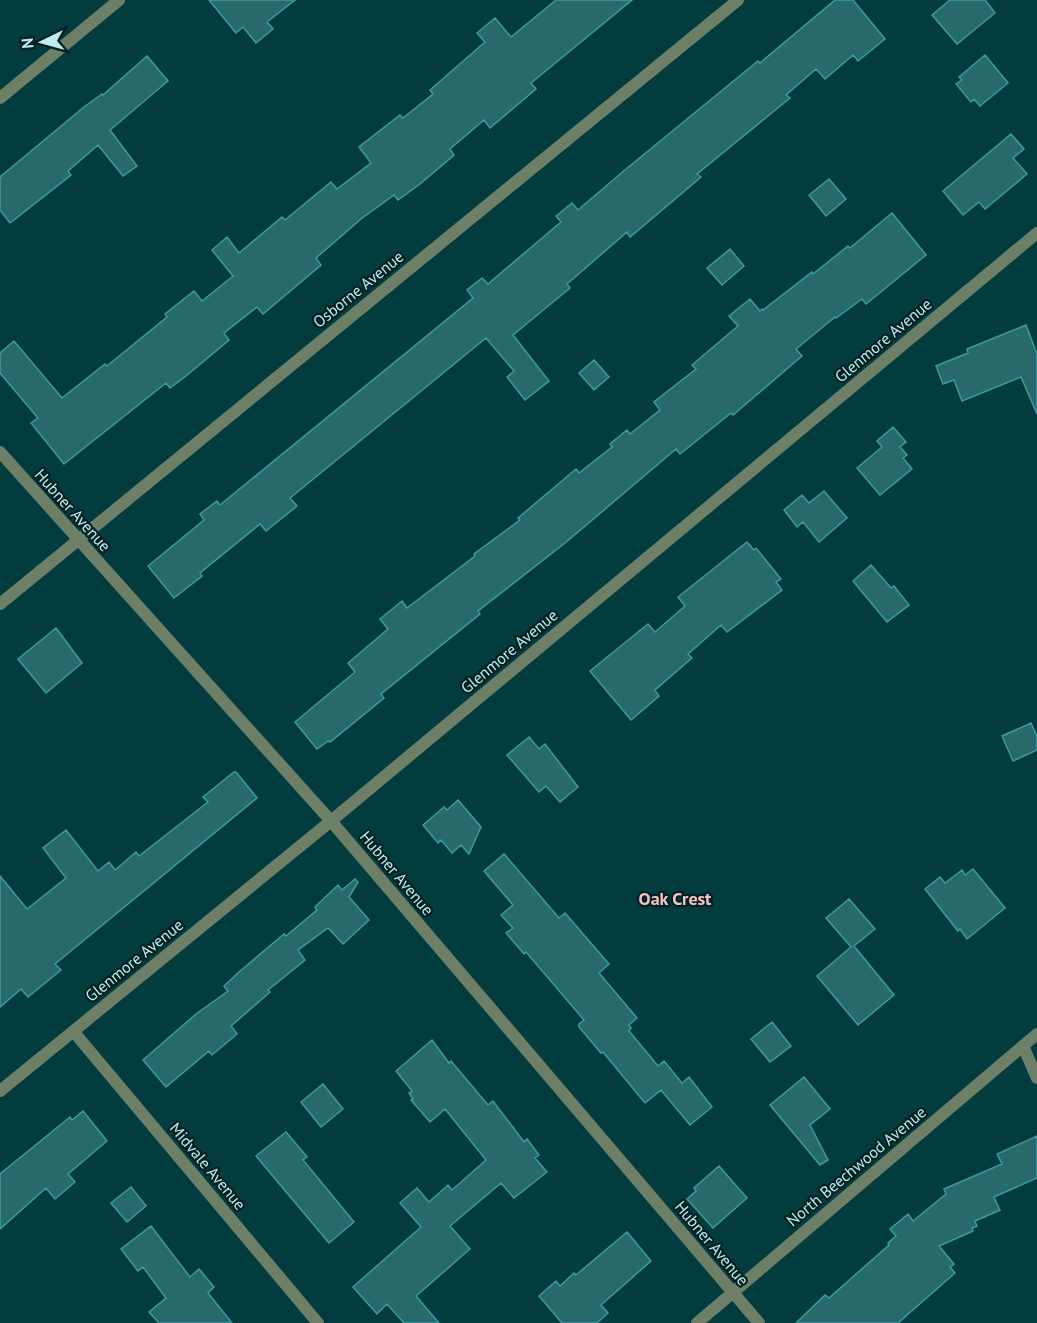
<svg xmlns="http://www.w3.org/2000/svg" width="1037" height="1323" font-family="'PT Sans',sans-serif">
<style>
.building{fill:#286a6c;stroke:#3a9c9e;stroke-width:1.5}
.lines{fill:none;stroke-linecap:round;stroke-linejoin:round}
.service{stroke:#6e7f68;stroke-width:12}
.minor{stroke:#6e7f68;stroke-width:12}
.labels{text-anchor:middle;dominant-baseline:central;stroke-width:4.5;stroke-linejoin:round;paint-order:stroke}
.street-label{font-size:16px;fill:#c1eced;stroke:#022122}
.neighbourhood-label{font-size:18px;font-weight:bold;fill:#f5c1c2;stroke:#022122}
</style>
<rect width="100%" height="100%" fill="#033c3e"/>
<path class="building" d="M209,0H295L267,22L273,29L256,43L243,27L236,33Z
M556,0H632L531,83L536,89L490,128L484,120L450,149L454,155L420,184L398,200L394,195L361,219L316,258L321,265L263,314L257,307L224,333L229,340L186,376L170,388L166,383L64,464L31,423L38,418L0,373V353L14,341L62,398L105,364L107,366L167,317L165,314L194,291L202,301L233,276L212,250L227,237L239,253L282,217L285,220L331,182L337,189L371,163L359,147L400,115L403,118L433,94L430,90L485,42L477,33L495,18L511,37Z
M835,0H853L885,39L858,61L853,55L825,79L816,69L786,95L790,98L697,174L701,177L630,237L627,232L567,284L570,288L513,335L549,381L525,400L507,377L514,371L486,338L290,498L297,506L266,531L260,524L200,573L202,576L174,598L148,566L204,520L200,514L217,501L220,505L473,298L467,290L482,278L488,284L561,222L556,216L572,203L578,210L620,174L758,61L760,63Z
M950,0H985L995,13L957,44L932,15Z
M985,55L1008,83L980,106L974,99L971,102L956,84L962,80L959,77Z
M147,56L168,81L110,130L137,166L123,176L98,145L68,171L71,175L10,223L0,210V177L84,107L102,94L103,95Z
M1011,134L1024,149L1013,158L1027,174L985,209L979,202L963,215L943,191Z
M829,179L846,199L826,216L809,195Z
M892,213L926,255L866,304L862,299L836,318L835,317L796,349L802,356L733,415L731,413L680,454L676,449L565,543L478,611L480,614L381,694L384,698L330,742L328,741L317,749L295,722L355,672L348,663L388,629L380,619L402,601L407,608L475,556L474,554L520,520L518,518L576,469L579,473L612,447L610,444L627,430L630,434L660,410L654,402L696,369L692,365L738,326L729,316L750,299L760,311L762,309L763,310L812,272L813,274L848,246L850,248Z
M730,249L744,266L722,285L707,268Z
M1026,325L1037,354V414L1021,377L962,401L954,380L943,384L936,366L968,353L967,349Z
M594,360L609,377L594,390L579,373Z
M893,427L906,442L900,447L907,455L903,458L912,469L880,495L857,468L882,447L877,441Z
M824,491L847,518L819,542L803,522L797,527L784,510L802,495L809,503Z
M747,542L754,550L756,548L781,579L776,582L782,590L727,632L721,625L688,654L692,658L655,690L659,696L631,720L590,671L648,624L655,632L685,606L678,597Z
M871,565L891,588L894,586L909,605L887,622L853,581Z
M56,628L82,663L46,693L18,659Z
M1031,723L1037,736V750L1013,761L1002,736Z
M529,737L539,749L545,744L578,787L560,802L546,786L539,792L507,755Z
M234,772H236L257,798L55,964L61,970L28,997L21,989L0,1007V876L27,909L66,878L43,848L66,830L98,871L109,862L115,870L136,852L139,856L208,802L203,797Z
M458,800L481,827L469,854L461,845L452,853L441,840L438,843L423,825L444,807L447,810Z
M504,854L559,918L565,913L609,964L599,973L637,1018L629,1025L631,1028L629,1031L658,1066L664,1061L682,1083L689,1077L712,1107L690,1125L661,1090L645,1103L603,1052L601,1053L579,1027V1024L584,1020L526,952L524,954L506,933L513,928L501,915L513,905L484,871Z
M973,869L1005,908L967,939L960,929L958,931L925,889L940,877L945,883L962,870L965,875Z
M355,879L358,882L349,897L369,920L343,944L328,928L298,950L305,960L268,990L270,992L231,1026L237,1034L212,1055L209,1051L166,1087L143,1060L196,1014L228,991L224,986L239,972L284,934L286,936L317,910L315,907L338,885L342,890Z
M849,899L875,929L854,946L894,995L858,1025L817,976L851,947L826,918Z
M772,1022L791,1046L770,1062L751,1039Z
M432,1040L449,1063L451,1061L488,1105L493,1101L524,1142L527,1139L539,1155L535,1158L547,1172L514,1198L501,1183L450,1226L470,1249L416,1296L439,1323H404L387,1304L377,1314L353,1287L421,1227L400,1203L417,1188L429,1202L448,1185L452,1190L486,1160L445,1109L430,1122L411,1100L413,1099L409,1093L412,1091L396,1071Z
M804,1077L830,1109L810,1125L828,1160L820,1165L770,1105Z
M323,1084L343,1109L321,1127L301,1102Z
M83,1111L107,1141L68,1174L75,1182L55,1199L46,1188L0,1229V1174L70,1117L72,1120Z
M286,1132L307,1157L303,1160L354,1222L329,1243L256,1156Z
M1037,1136V1178L994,1197L1000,1210L975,1221L977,1226L972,1228L973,1231L939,1246L954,1264L950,1267L955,1273L898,1323H796L825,1295L829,1298L889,1245L888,1243L896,1236L890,1229L908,1214L913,1221L946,1194L944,1189L1002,1164L997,1154Z
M719,1166L747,1198L713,1228L687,1199L696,1191L694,1188Z
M131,1187L146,1206L127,1222L111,1203Z
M151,1226L190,1277L199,1269L214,1287L208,1293L232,1323H159L149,1312L166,1298L143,1267L138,1271L121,1249Z
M627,1232L651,1261L601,1305L608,1313L597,1323H562L539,1296L556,1281L560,1286L574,1273L576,1275Z"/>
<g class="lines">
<path class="service" d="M1023,1046L1037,1078"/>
<path class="minor" d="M0,98L119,0
M0,452L331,821L759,1323
M0,604L738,0
M73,1031L318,1323
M0,1091L331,821L1037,233
M697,1323L1037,1034"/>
</g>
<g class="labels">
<g class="street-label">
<text transform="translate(358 289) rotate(-39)">Osborne Avenue</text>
<text transform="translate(883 340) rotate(-40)">Glenmore Avenue</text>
<text transform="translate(73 510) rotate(48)">Hubner Avenue</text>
<text transform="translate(509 651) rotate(-40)">Glenmore Avenue</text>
<text transform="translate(397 873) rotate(50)">Hubner Avenue</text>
<text transform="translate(134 960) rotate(-39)">Glenmore Avenue</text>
<text transform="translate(208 1166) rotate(50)">Midvale Avenue</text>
<text transform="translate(856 1166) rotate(-40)">North Beechwood Avenue</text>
<text transform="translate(712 1243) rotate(50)">Hubner Avenue</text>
</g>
<g class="neighbourhood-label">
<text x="675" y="898">Oak Crest</text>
</g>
</g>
<g transform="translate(42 42) rotate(265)" stroke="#022122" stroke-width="4.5" paint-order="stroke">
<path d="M0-4.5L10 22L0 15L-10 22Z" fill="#c1eced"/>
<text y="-9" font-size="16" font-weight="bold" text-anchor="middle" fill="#c1eced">N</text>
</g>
</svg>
